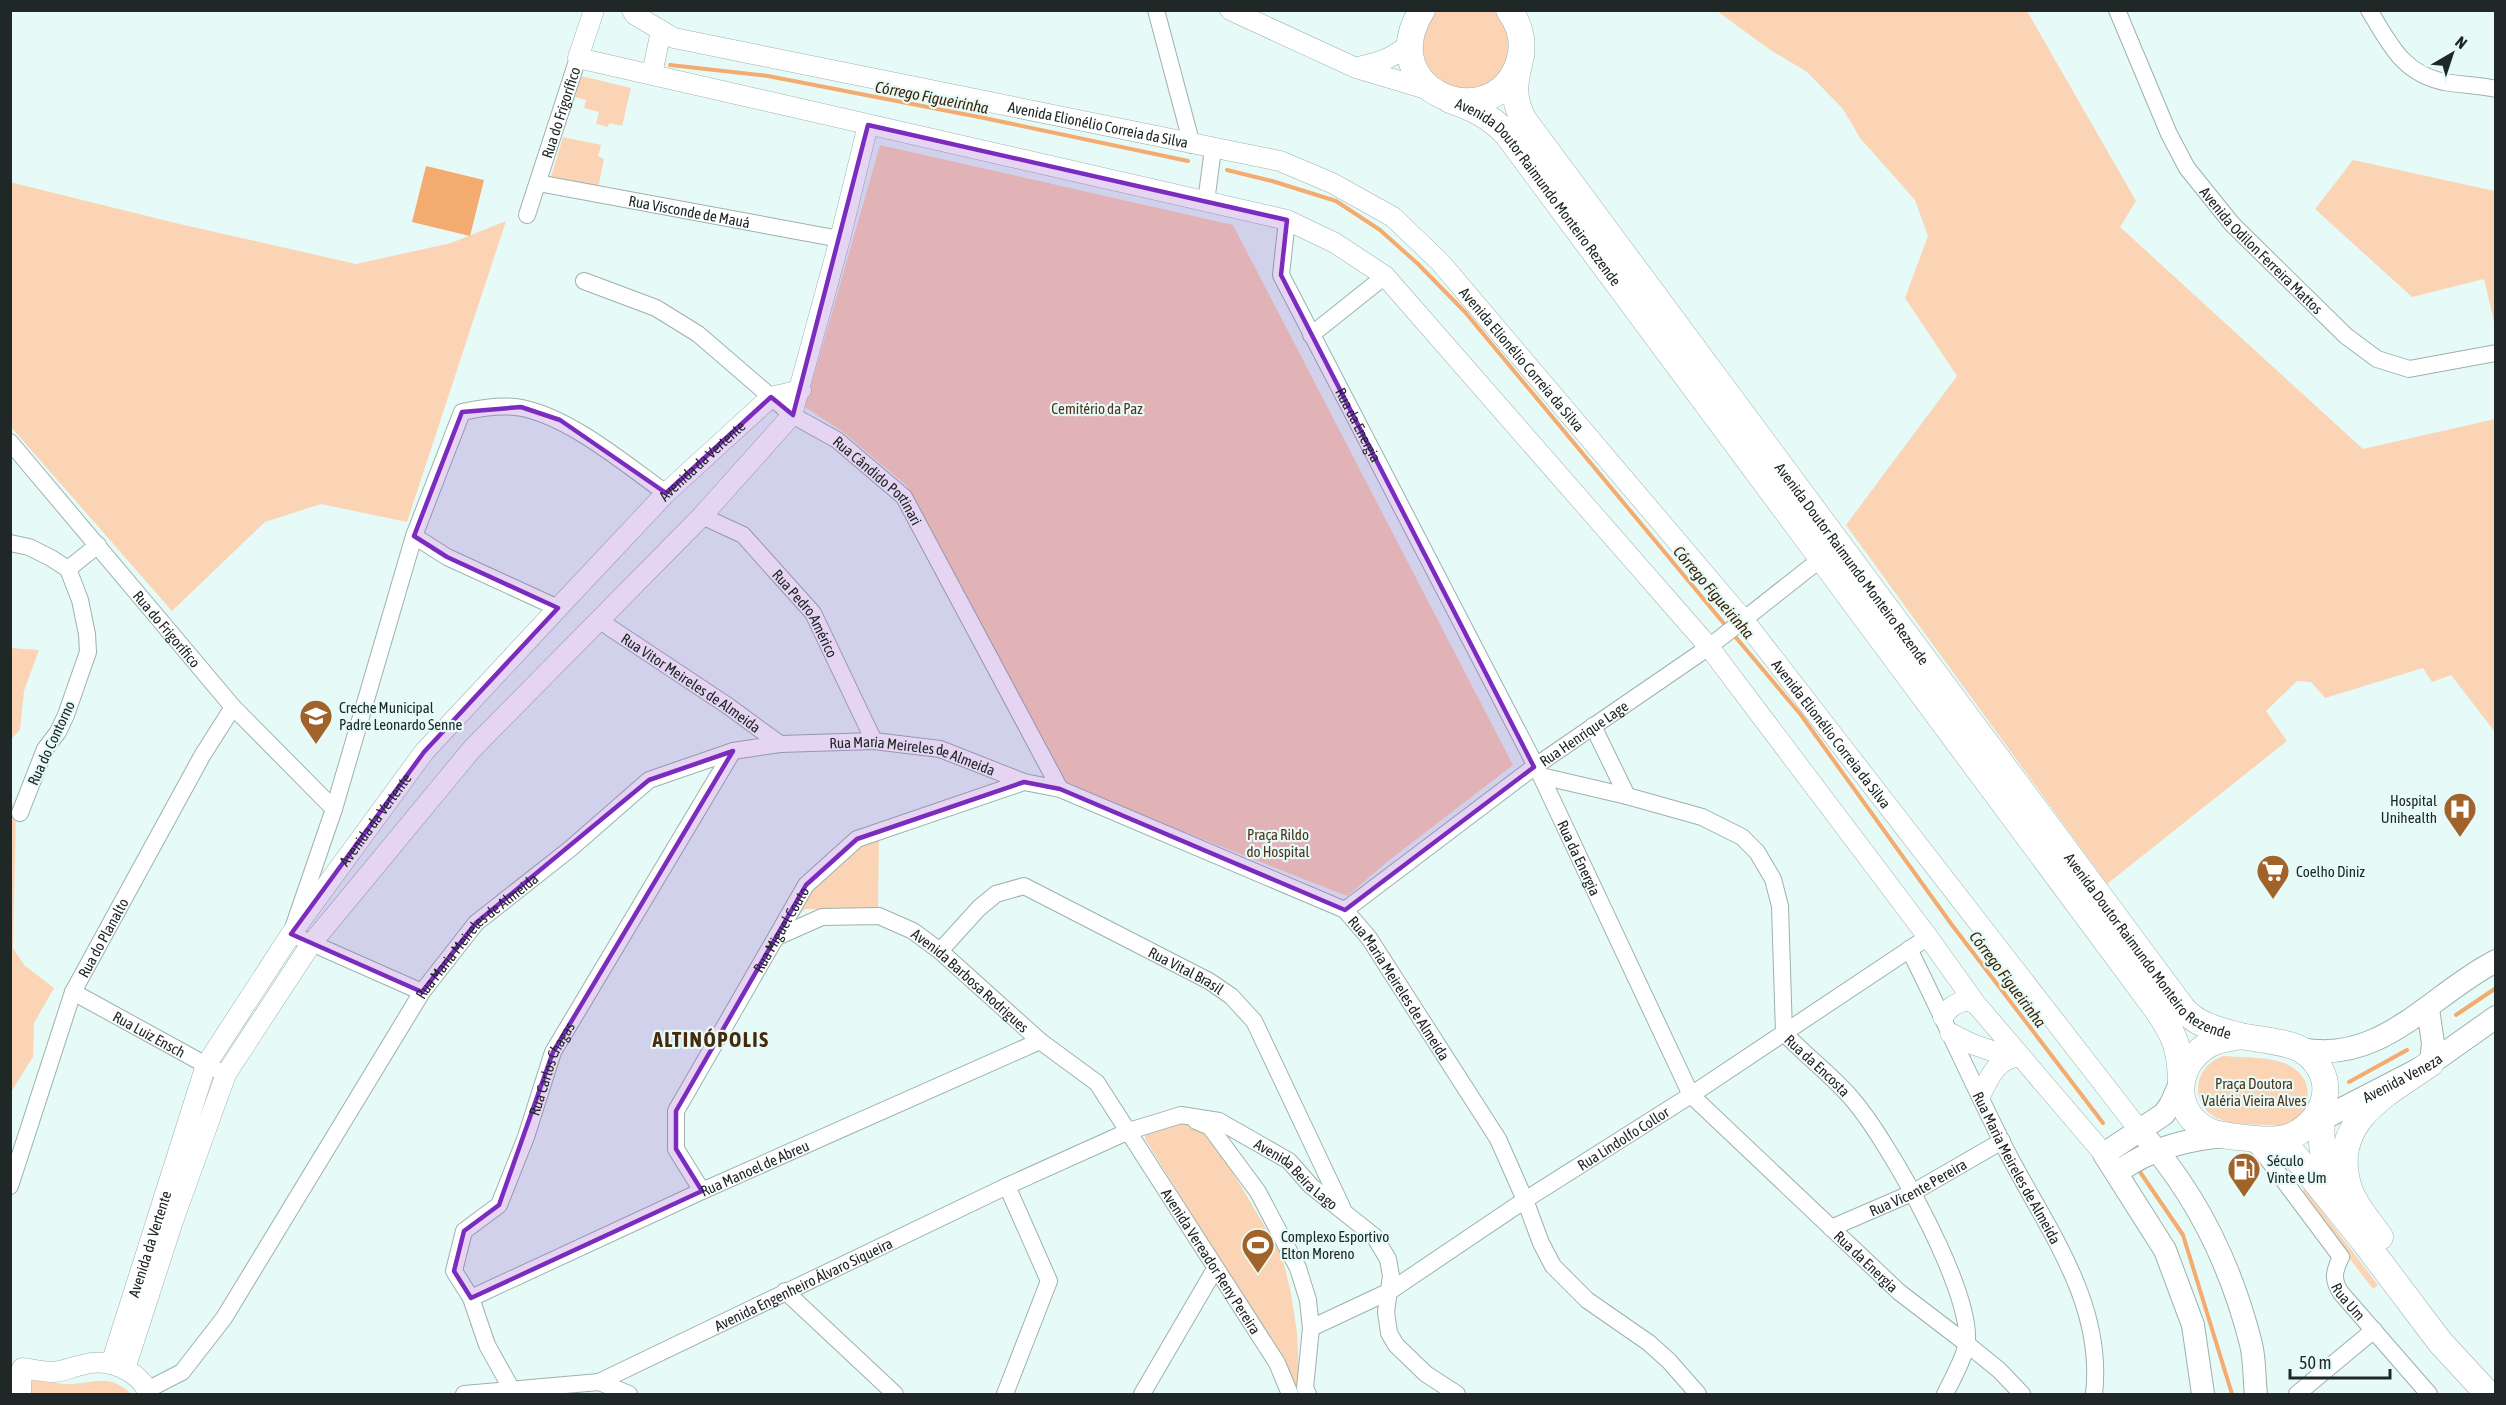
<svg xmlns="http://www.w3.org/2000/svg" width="2506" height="1405" font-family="'Asap Condensed',sans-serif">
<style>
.green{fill:#fbd4b5}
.water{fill:#f4ab6f}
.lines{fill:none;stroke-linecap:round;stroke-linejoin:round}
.stream{stroke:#f4ab6f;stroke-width:4}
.minor-casing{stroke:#9db1ae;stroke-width:18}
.tertiary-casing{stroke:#9db1ae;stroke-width:21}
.secondary-casing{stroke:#9db1ae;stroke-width:24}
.primary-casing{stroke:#9db1ae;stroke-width:27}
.minor{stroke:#fff;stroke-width:16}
.tertiary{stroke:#fff;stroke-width:20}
.secondary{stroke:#fff;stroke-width:22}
.primary{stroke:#fff;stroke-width:26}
.marked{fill:#7b2cbf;fill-opacity:0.2;stroke:#7b2cbf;stroke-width:4.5;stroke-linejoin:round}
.labels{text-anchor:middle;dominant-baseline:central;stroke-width:4.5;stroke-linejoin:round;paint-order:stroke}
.street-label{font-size:15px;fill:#202827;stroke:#e6fbf8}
.park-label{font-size:15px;fill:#513319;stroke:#e6fbf8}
.poi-label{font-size:15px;fill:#202827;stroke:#e6fbf8;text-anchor:start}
.water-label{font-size:16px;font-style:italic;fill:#412409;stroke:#e6fbf8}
.district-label{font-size:21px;font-weight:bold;letter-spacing:1.5px;fill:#47290e;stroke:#e6fbf8}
</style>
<rect width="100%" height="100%" fill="#e6fbf8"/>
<path class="green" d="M1429,11H1499L1514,43L1506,74L1463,95L1422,71L1420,24Z
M1717,11H2027L2136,201L2120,227L2363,449L2495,419V732L2451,675L2432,682L2423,668L2325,698L2311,682L2297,681L2266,711L2287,741L2107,884L1846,525L1957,376L1905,298L1928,236L1915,200L1860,138L1843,109L1807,72L1769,49Z
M581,76L631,88L622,126L609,123L608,127L596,124L599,112L584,108L586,100L575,97Z
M563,137L601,145L598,156L604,159L598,189L550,180Z
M880,145L1233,225L1513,765L1387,862L1347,896L1149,818L1065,781L1050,758L1024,704L907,486L843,432L805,407Z
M2353,160L2495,191V326L2484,279L2412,297L2315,209Z
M10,182L171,222L356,264L451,243L506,221L407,522L321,504L265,522L172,611L11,427Z
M11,648L39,650L24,691L20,730L11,739Z
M10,801L16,809L13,948L24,965L54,988L34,1023L33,1057L11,1092Z
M879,835L878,910L805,909L793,922L809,887L860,845Z
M2224,1056C2245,1058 2274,1056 2292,1067C2318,1082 2310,1121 2281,1126C2277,1126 2271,1125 2267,1125C2251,1124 2231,1125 2217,1118C2187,1103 2195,1064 2224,1056Z
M1185,1122L1205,1130L1241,1186L1282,1256L1291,1293L1297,1333L1300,1394L1282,1359L1145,1139V1133Z
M2305,1189L2378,1285L2373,1289L2299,1193Z
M28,1379C40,1380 53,1383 65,1384C92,1385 108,1371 131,1394H27Z"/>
<path class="water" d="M426,166L484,180L470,236L412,222Z"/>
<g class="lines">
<path class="stream" d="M670,65L768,76L984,118L1188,161
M1227,170L1272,181L1336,201L1380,230L1418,264L1465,312L1726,626
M1733,634L1801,715L1952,925L2103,1123
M2456,1015L2496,988
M2349,1082L2407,1050
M2138,1169L2183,1235L2232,1394"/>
<defs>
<g id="minor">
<path d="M1156,10L1192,145"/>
<path id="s1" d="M2117,10L2169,134L2187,168L2232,224L2346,336L2377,359L2409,369L2496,353"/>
<path d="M2369,10C2390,44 2402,73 2444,82C2461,85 2479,85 2496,89"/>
<path id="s2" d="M538,183L840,239"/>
<path d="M1206,202L1213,149"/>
<path id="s3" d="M527,215L578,58"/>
<path id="s4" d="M1287,220L1281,275L1541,776L1691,1095L1899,1292L1967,1344L1999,1370L2022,1394"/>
<path id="s5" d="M584,281L656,308L698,334L792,415L837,440L904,497L1060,789"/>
<path d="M1311,335L1385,276"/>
<path id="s6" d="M10,442L233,707L334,809"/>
<path id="s7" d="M702,516L743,535L813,613L874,741"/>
<path d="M414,536L447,557L558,608"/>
<path d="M10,543L29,547L51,558L68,569L80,600L87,634L88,652L66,715L58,732L45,749L20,813"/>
<path d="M68,569L98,545"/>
<path id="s8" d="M600,621L728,706L780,744"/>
<path d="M1593,726L1627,796"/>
<path id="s9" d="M1541,776L1627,796L1702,817L1742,837L1757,852L1773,879L1780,906L1784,1033C1806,1056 1833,1076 1853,1100C1889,1142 1970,1287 1967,1340C1967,1353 1951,1382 1945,1394"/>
<path id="s10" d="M1345,910L1534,767L1709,647L1822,558"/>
<path id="s11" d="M777,937L822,917L879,916L913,931L940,951L1040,1041L1097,1083L1277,1363L1290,1394"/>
<path id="s12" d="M1909,949C1941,1013 1970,1078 2002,1142C2042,1223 2105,1299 2094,1394"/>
<path id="s13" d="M940,951L979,908L996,894L1024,886L1209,981L1231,996L1254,1021L1342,1207"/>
<path id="s14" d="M73,992L206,1065L226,1074"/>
<path d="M422,992L291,934L334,809L414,536L462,412C480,408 503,404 522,408C571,418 625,464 666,493"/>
<path d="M1196,1121L1210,1127L1258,1192L1298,1268L1308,1300L1311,1328L1305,1388L1308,1394"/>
<path id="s15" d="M2247,1139L2254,1143L2264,1154L2341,1257C2334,1271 2332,1280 2341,1293L2429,1394"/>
<path id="s16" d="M10,1186L73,992L202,756L233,707"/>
<path id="s17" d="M702,1191L676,1149V1111L806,885L857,839L1024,782"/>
<path id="s18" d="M1831,1228L1912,1193L2002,1141"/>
<path d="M785,1291L895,1394"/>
<path id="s19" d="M471,1298L702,1191L1040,1041"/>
<path id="s20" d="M1311,1328L1390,1291L1525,1200L1691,1095L1928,937"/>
<path d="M599,1382L629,1394"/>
<path id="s21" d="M147,1390L182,1372L224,1318L422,992L476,923L570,849L649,780L733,751L780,744L874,741L940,749L1024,782L1060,789L1345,910L1369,938L1498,1139L1525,1200L1541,1243L1553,1266L1587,1300L1649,1343L1669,1361L1698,1394"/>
<path id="s22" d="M512,1390L487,1345L471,1298L454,1271L464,1231L499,1205L526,1137L553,1052L733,751"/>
<path id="s23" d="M464,1394L599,1382L1007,1186L1129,1131L1181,1115L1219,1121L1289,1161L1311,1186L1374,1236L1388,1259L1391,1276L1386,1312L1389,1333L1396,1345L1426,1374L1457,1394"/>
<path d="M1005,1394L1049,1281L1007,1186"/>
<path d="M1142,1394L1215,1269"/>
<path d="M2297,1394L2374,1330"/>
</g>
<g id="tertiary">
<path d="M594,10L578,58L1287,220L1335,243L1385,276L1709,647L1928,937L1976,1004L2104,1154"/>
<path id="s24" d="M632,10L635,15L674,38L1280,161L1332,183L1393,217L1440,262L1743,619L2140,1131"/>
<path d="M1230,10L1356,68L1433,91"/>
<path d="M1358,67C1379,63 1393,58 1409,44"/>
<path d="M652,74L661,31"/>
<path d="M1943,1017C1949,1007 1955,1004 1966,1000L1976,1004"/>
<path d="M1950,1033L1972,1044L2009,1057"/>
<path d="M1981,1094C1989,1078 1998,1057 2019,1057"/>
<path id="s25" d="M111,1364L206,1065L291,934L424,752L558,608L666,493L771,397L801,390"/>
<path d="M125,1369L173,1221L226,1074L311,944L472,749L702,516L792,415L840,239L868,125"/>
<path d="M21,1394L22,1368C32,1369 44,1372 54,1372C65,1371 72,1367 82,1365C107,1357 139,1370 149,1394"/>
</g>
<g id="secondary">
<path d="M2428,1009L2433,1043L2431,1063"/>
<path d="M2301,1049C2382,1065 2431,994 2496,961"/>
<path d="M2181,1081L2171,1104L2164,1114L2104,1154L2165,1250L2193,1325L2203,1394"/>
<path id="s26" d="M2309,1126L2431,1063L2496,1017"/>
<path d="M2140,1131C2195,1191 2231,1265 2251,1344C2255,1360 2254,1378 2256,1394"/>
<path d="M2117,1173C2147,1149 2191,1138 2228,1136"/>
</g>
<g id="primary">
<path d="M1422,10C1371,92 1494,139 1519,62C1525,44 1520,25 1509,10"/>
<path id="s27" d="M1521,56C1515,81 1511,94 1523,119L2183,1009C2198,1026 2219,1030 2240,1036"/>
<path id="s28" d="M1450,100C1473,108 1490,116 1507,134L2156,1008C2175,1035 2180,1048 2181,1081"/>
<path d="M2240,1036C2256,1039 2289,1042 2302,1050C2336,1073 2331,1111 2299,1132C2286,1141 2270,1140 2255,1139C2242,1137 2227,1137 2214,1133C2176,1120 2170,1074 2202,1049C2213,1040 2226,1039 2240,1036Z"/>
<path d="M2322,1108C2320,1143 2321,1166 2343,1194"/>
<path d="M2272,1140L2295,1156L2363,1240L2440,1342L2488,1394"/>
<path d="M2380,1237C2368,1220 2351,1201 2347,1181C2332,1119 2389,1093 2431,1063"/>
</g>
</defs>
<use href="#minor" class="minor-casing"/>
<use href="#tertiary" class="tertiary-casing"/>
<use href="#secondary" class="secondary-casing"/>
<use href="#primary" class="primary-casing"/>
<use href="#minor" class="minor"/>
<use href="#tertiary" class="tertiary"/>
<use href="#secondary" class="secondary"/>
<use href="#primary" class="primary"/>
</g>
<path class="marked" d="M868,125L1287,220L1281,275L1534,767L1345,910L1060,789L1024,782L857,839L806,885L676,1111V1149L702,1191L471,1298L454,1271L464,1231L499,1205L553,1052L733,751L649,780L476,923L422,992L291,934L424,752L558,608L447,557L414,536L462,412L521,407L560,420L666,493L771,397L793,415Z"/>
<defs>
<symbol id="school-pin" viewBox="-11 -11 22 30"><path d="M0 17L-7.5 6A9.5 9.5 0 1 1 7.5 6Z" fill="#a2632a" stroke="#e6fbf8"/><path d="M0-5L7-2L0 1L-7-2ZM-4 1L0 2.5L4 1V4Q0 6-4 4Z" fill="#fff"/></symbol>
<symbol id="hospital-pin" viewBox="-11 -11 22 30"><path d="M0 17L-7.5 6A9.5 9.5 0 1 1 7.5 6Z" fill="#a2632a" stroke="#e6fbf8"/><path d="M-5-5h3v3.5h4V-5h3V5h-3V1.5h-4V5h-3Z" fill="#fff"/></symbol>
<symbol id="supermarket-pin" viewBox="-11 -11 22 30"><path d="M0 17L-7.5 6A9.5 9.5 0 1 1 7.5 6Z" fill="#a2632a" stroke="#e6fbf8"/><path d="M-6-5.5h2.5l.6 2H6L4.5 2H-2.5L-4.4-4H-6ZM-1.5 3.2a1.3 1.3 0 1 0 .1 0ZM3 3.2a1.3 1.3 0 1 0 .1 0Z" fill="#fff"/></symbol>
<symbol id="fuel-pin" viewBox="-11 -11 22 30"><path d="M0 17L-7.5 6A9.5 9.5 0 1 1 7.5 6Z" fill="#a2632a" stroke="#e6fbf8"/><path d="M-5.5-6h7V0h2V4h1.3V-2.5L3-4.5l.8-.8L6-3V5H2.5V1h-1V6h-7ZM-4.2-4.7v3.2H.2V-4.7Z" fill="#fff"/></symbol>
<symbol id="stadium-pin" viewBox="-11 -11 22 30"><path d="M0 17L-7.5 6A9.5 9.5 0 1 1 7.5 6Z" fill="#a2632a" stroke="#e6fbf8"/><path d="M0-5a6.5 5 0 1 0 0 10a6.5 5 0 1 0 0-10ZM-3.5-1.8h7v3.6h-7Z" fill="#fff"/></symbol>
</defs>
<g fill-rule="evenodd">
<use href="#school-pin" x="297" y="697" width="38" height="52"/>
<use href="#hospital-pin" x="2441" y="790" width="38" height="52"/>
<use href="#supermarket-pin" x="2254" y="852" width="38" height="52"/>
<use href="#fuel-pin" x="2225" y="1150" width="38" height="52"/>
<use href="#stadium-pin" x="1239" y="1226" width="38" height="52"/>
</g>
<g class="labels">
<g class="street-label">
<text stroke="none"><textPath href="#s3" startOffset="108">Rua do Frigorífico</textPath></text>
<text stroke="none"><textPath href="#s24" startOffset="484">Avenida Elionélio Correia da Silva</textPath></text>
<text stroke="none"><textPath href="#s28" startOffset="130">Avenida Doutor Raimundo Monteiro Rezende</textPath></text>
<text stroke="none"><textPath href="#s2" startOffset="154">Rua Visconde de Mauá</textPath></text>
<text stroke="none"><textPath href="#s1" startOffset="284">Avenida Odilon Ferreira Mattos</textPath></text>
<text stroke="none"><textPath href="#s24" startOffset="988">Avenida Elionélio Correia da Silva</textPath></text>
<text stroke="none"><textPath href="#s4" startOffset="224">Rua da Energia</textPath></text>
<text stroke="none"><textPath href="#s25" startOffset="1098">Avenida da Vertente</textPath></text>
<text stroke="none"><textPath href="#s5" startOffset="360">Rua Cândido Portinari</textPath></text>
<text stroke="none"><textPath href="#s27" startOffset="618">Avenida Doutor Raimundo Monteiro Rezende</textPath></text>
<text stroke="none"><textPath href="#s7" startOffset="146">Rua Pedro Américo</textPath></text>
<text stroke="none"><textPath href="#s6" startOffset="244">Rua do Frigorífico</textPath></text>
<text stroke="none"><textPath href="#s8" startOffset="110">Rua Vitor Meireles de Almeida</textPath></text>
<text stroke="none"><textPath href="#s10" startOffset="297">Rua Henrique Lage</textPath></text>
<text stroke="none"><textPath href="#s24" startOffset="1474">Avenida Elionélio Correia da Silva</textPath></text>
<text transform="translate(51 743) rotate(-65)">Rua do Contorno</text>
<text stroke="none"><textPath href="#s21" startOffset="1072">Rua Maria Meireles de Almeida</textPath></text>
<text stroke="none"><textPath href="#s25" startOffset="612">Avenida da Vertente</textPath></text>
<text stroke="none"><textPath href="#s4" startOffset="710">Rua da Energia</textPath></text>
<text stroke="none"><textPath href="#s17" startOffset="297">Rua Miguel Couto</textPath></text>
<text stroke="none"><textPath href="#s21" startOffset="568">Rua Maria Meireles de Almeida</textPath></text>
<text stroke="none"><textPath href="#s16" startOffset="266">Rua do Planalto</textPath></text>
<text stroke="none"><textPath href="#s27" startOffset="1104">Avenida Doutor Raimundo Monteiro Rezende</textPath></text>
<text stroke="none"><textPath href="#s13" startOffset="292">Rua Vital Brasil</textPath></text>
<text stroke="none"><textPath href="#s11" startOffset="219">Avenida Barbosa Rodrigues</textPath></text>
<text stroke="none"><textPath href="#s21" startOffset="1630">Rua Maria Meireles de Almeida</textPath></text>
<text stroke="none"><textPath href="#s14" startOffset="87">Rua Luiz Ensch</textPath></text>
<text stroke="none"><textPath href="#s9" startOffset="465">Rua da Encosta</textPath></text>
<text stroke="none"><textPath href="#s22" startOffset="364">Rua Carlos Chagas</textPath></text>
<text stroke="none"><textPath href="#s26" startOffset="105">Avenida Veneza</textPath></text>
<text stroke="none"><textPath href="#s20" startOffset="366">Rua Lindolfo Collor</textPath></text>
<text stroke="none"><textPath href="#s12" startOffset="244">Rua Maria Meireles de Almeida</textPath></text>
<text stroke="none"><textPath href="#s19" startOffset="312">Rua Manoel de Abreu</textPath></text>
<text stroke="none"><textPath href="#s23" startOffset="909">Avenida Beira Lago</textPath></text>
<text stroke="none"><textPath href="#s18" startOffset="96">Rua Vicente Pereira</textPath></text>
<text stroke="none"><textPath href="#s25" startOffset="126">Avenida da Vertente</textPath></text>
<text stroke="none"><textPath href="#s11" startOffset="594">Avenida Vereador Reny Pereira</textPath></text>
<text stroke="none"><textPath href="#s4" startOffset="1214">Rua da Energia</textPath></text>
<text stroke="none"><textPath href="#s23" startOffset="362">Avenida Engenheiro Álvaro Siqueira</textPath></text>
<text stroke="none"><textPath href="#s15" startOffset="201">Rua Um</textPath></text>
</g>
<g class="park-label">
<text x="1097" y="408">Cemitério da Paz</text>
<text x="1278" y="834">Praça Rildo<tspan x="1278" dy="17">do Hospital</tspan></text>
<text x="2254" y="1083">Praça Doutora<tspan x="2254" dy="17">Valéria Vieira Alves</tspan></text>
</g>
<g class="poi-label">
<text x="339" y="707">Creche Municipal<tspan x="339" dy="17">Padre Leonardo Senne</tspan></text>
<text x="2437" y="800" text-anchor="end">Hospital<tspan x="2437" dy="17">Unihealth</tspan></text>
<text x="2296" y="871">Coelho Diniz</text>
<text x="2267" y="1160">Século<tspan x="2267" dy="17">Vinte e Um</tspan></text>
<text x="1281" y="1236">Complexo Esportivo<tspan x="1281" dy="17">Elton Moreno</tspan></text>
</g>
<g class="water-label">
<text transform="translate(932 97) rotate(11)">Córrego Figueirinha</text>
<text transform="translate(1714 592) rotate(50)">Córrego Figueirinha</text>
<text transform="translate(2008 979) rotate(53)">Córrego Figueirinha</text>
</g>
<g class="district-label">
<text x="711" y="1039">ALTINÓPOLIS</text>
</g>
</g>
<rect width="2506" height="1405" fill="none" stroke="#202827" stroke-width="24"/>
<g transform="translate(2452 54) rotate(39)" stroke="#e6fbf8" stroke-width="4.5" paint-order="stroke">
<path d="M0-4.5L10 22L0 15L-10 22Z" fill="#202827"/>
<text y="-9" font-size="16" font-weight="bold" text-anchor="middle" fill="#202827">N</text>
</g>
<path d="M2290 1369v9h100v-9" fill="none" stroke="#202827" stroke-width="3"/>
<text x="2299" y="1369" font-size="18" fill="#202827" stroke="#e6fbf8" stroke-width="4.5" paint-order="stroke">50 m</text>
</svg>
